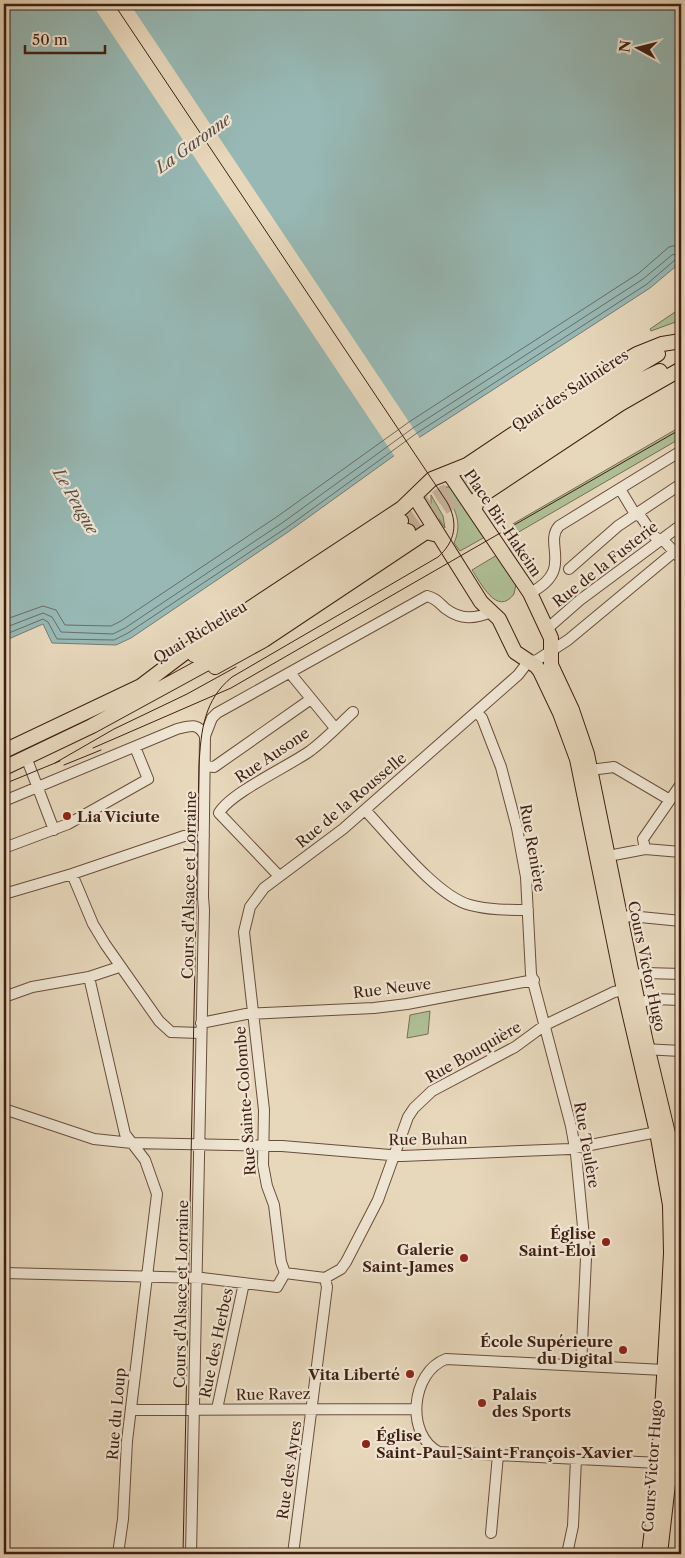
<svg xmlns="http://www.w3.org/2000/svg" width="685" height="1558" font-family="'Libre Caslon Text',serif">
<style>
.green{fill:#afbf95;stroke:#786f54}
.water{fill:#97b8b4;stroke:#747b73}
.pier{fill:#e7d7bb}
.lines{fill:none;stroke-linecap:round;stroke-linejoin:round}
.shore{stroke:#6c6c63;stroke-width:1}
.major-tunnel{stroke:#c6b299;stroke-width:14;stroke-dasharray:14 7;stroke-linecap:butt}
.minor-casing{stroke:#6a4d3c;stroke-width:12}
.major-casing{stroke:#401f12;stroke-width:16}
.minor{stroke:#efe5d3;stroke-width:10}
.major{stroke:#e7d7bb;stroke-width:14}
.tram{stroke:#401f12;stroke-width:1}
.poi-dot{fill:#8f2418;stroke:#efe5d3;stroke-width:2}
.labels{text-anchor:middle;dominant-baseline:central;stroke-width:4.5;stroke-linejoin:round;paint-order:stroke}
.street-label{font-size:15px;fill:#401f12;stroke:#efe5d3}
.poi-label{font-size:15px;font-weight:bold;fill:#401f12;stroke:#efe5d3;text-anchor:end}
.water-label{font-size:16px;font-style:italic;fill:#5a4d43;stroke:#efe5d3}
</style>
<rect width="100%" height="100%" fill="#e7d7bb"/>
<filter id="stains"><feTurbulence type="fractalNoise" baseFrequency=".004" numOctaves="4"/><feColorMatrix values="0 0 0 0 .2 0 0 0 0 .09 0 0 0 0 .02 0 0 0 .5 -.17"/></filter>
<radialGradient id="worn" r=".72"><stop offset=".6" stop-color="#630" stop-opacity="0"/><stop offset="1" stop-color="#630" stop-opacity=".3"/></radialGradient>
<path class="green" d="M681,308V320L651,331L650,329Z
M680,427L681,438L517,533L511,525Z
M440,487H449L454,491L485,537L460,551L454,543C464,521 453,504 440,487Z
M431,495L443,516L445,528L431,507Z
M497,555L516,584L514,594C497,617 481,583 472,570Z
M430,1011L428,1034L407,1038L410,1015Z"/>
<path class="water" d="M4,4H681V262L650,288L420,437L288,532L131,638L116,645L52,643L43,624L4,641Z"/>
<path class="pier" d="M92,4H130L421,440L395,457Z"/>
<g class="lines">
<path class="shore" d="M4,620L43,606L56,610L65,625L111,626L121,621L278,516L409,422L639,273L669,247L681,244
M4,628L43,613L52,617L61,632L113,634L125,628L282,523L413,428L643,279L672,255L681,252
M4,635L43,619L48,622L57,639L114,640L128,633L286,528L417,433L647,284L676,259L681,258"/>
<path class="major-tunnel" d="M401,521L478,470
M408,531L485,480"/>
<defs>
<path id="minor" d="M620,489L635,514L641,517L655,537L665,542L681,559
M569,569L618,526L681,484
M530,593C575,570 543,544 559,526L681,451
M548,628L580,600L681,525
M290,673L335,728
M476,712L482,718L501,767L517,828L526,877L531,974L571,1126L576,1154L586,1258L581,1366
M26,757L54,830
M205,766L214,767L311,699
M590,770L614,767L670,800
M4,801L177,729C190,726 198,722 205,736
M365,810C390,836 436,896 470,905C489,910 508,910 528,910
M219,813C230,793 289,766 310,751C326,739 339,725 353,712
M219,813L279,876
M4,848L68,824L148,779L135,747
M645,849L643,839L681,784
M603,857L645,849L681,852
M72,874L93,924L105,944L159,1021L171,1032L200,1033
M4,894L72,874L184,836H204
M620,918L630,916L681,921
M632,976L646,973L681,974
M89,977L125,1134L145,1160L157,1194L127,1441L123,1519L118,1554
M4,997L32,987L89,977L119,967
M638,1003L653,999L681,1000
M201,1023L246,1014L374,1008L407,1004L534,980
M643,1049L681,1051
M4,1109L94,1139L132,1143L282,1146L402,1156L570,1149L657,1132L661,1128
M4,1273L202,1278L277,1287L285,1273L325,1278
M285,1273L281,1262L274,1205L267,1186L263,1165L264,1110L244,932L250,907L264,888L343,829L518,675L528,662L537,660L568,640L674,552
M325,1278L341,1269L346,1262L378,1200L408,1117L414,1108L432,1091L515,1047L545,1025L614,992L624,990
M217,1409L244,1283
M131,1410L415,1409
M664,1461L659,1463L439,1452C405,1435 411,1372 446,1359L664,1370L669,1373
M491,1533L498,1455
M191,1554L204,910L203,897L205,736L212,718L217,713L427,596C436,598 439,603 446,609C461,620 475,619 491,612
M293,1554L327,1287L325,1278
M567,1554L573,1526L576,1459"/>
<path id="major" d="M478,470L609,383L658,354
M449,473L530,593L551,638V665L572,710L587,754L645,1038L671,1146L679,1203L681,1276L668,1484L660,1554
M485,480C542,441 598,399 660,371
M415,497L481,602L499,619L515,652L536,666L540,671L560,713L577,759L624,990L657,1132L670,1205L671,1253L669,1292L658,1479L649,1554
M475,508L478,498L620,404L681,369
M194,655L264,613L401,521
M215,667L264,640L426,532L438,535
M137,689L199,642L402,508L432,479L467,465L603,374L637,354L662,344L681,341
M4,751L143,685
M4,768L92,726L211,661L408,531"/>
</defs>
<use href="#minor" class="minor-casing"/>
<use href="#major" class="major-casing"/>
<use href="#minor" class="minor"/>
<use href="#major" class="major"/>
<path class="tram" d="M114,4L447,502C459,523 455,542 438,557L232,677C204,700 201,730 199,765L183,1554
M93,748L231,688L681,429
M55,763L114,729L187,694L236,667
M64,765L101,750
M4,784L60,761"/>
</g>
<g class="poi-dot">
<circle cx="67" cy="816" r="5"/>
<circle cx="606" cy="1242" r="5"/>
<circle cx="464" cy="1258" r="5"/>
<circle cx="623" cy="1350" r="5"/>
<circle cx="410" cy="1374" r="5"/>
<circle cx="482" cy="1403" r="5"/>
<circle cx="366" cy="1444" r="5"/>
</g>
<g class="labels">
<g class="street-label">
<text transform="translate(570 390) rotate(-33)">Quai des Salinières</text>
<text transform="translate(503 523) rotate(56)">Place Bir-Hakeim</text>
<text transform="translate(605 564) rotate(-38)">Rue de la Fusterie</text>
<text transform="translate(200 632) rotate(-31)">Quai Richelieu</text>
<text transform="translate(272 755) rotate(-34)">Rue Ausone</text>
<text transform="translate(351 800) rotate(-40)">Rue de la Rousselle</text>
<text transform="translate(533 848) rotate(80)">Rue Renière</text>
<text transform="translate(189 885) rotate(-89)">Cours d'Alsace et Lorraine</text>
<text transform="translate(647 966) rotate(78)">Cours Victor Hugo</text>
<text transform="translate(392 988) rotate(-7)">Rue Neuve</text>
<text transform="translate(473 1052) rotate(-30)">Rue Bouquière</text>
<text transform="translate(245 1101) rotate(-94)">Rue Sainte-Colombe</text>
<text transform="translate(428 1139) rotate(-1)">Rue Buhan</text>
<text transform="translate(587 1145) rotate(80)">Rue Teulère</text>
<text transform="translate(181 1294) rotate(-89)">Cours d'Alsace et Lorraine</text>
<text transform="translate(216 1343) rotate(-78)">Rue des Herbes</text>
<text transform="translate(273 1394) rotate(-1)">Rue Ravez</text>
<text transform="translate(116 1414) rotate(-85)">Rue du Loup</text>
<text transform="translate(652 1466) rotate(-86)">Cours Victor Hugo</text>
<text transform="translate(289 1470) rotate(-82)">Rue des Ayres</text>
</g>
<g class="poi-label">
<text x="77" y="816" text-anchor="start">Lia Viciute</text>
<text x="596" y="1233">Église<tspan x="596" dy="17">Saint-Éloi</tspan></text>
<text x="454" y="1249">Galerie<tspan x="454" dy="17">Saint-James</tspan></text>
<text x="613" y="1341">École Supérieure<tspan x="613" dy="17">du Digital</tspan></text>
<text x="400" y="1374">Vita Liberté</text>
<text x="492" y="1394" text-anchor="start">Palais<tspan x="492" dy="17">des Sports</tspan></text>
<text x="376" y="1435" text-anchor="start">Église<tspan x="376" dy="17">Saint-Paul-Saint-François-Xavier</tspan></text>
</g>
<g class="water-label">
<text transform="translate(193 143) rotate(-36)">La Garonne</text>
<text transform="translate(76 501) rotate(60)">Le Peugue</text>
</g>
</g>
<rect width="685" height="1558" fill="none" stroke="#e7d7bb" stroke-width="20"/>
<rect x="5" y="5" width="675" height="1548" fill="none" stroke="#401f12" stroke-width="2.5"/>
<rect x="10" y="10" width="665" height="1538" fill="none" stroke="#401f12"/>
<g transform="translate(638 48) rotate(277)" stroke="#efe5d3" stroke-width="4" paint-order="stroke">
<path d="M0-4L9 19L0 12L-9 19Z" fill="#401f12"/>
<text y="-8" font-size="14" font-weight="bold" text-anchor="middle" fill="#401f12">N</text>
</g>
<path d="M25 45v8h80v-8" fill="none" stroke="#401f12" stroke-width="2.5"/>
<text x="32" y="45" font-size="15" fill="#401f12" stroke="#efe5d3" stroke-width="4" paint-order="stroke">50 m</text>
<rect width="100%" height="100%" filter="url(#stains)"/>
<rect width="100%" height="100%" fill="url(#worn)"/>
</svg>
